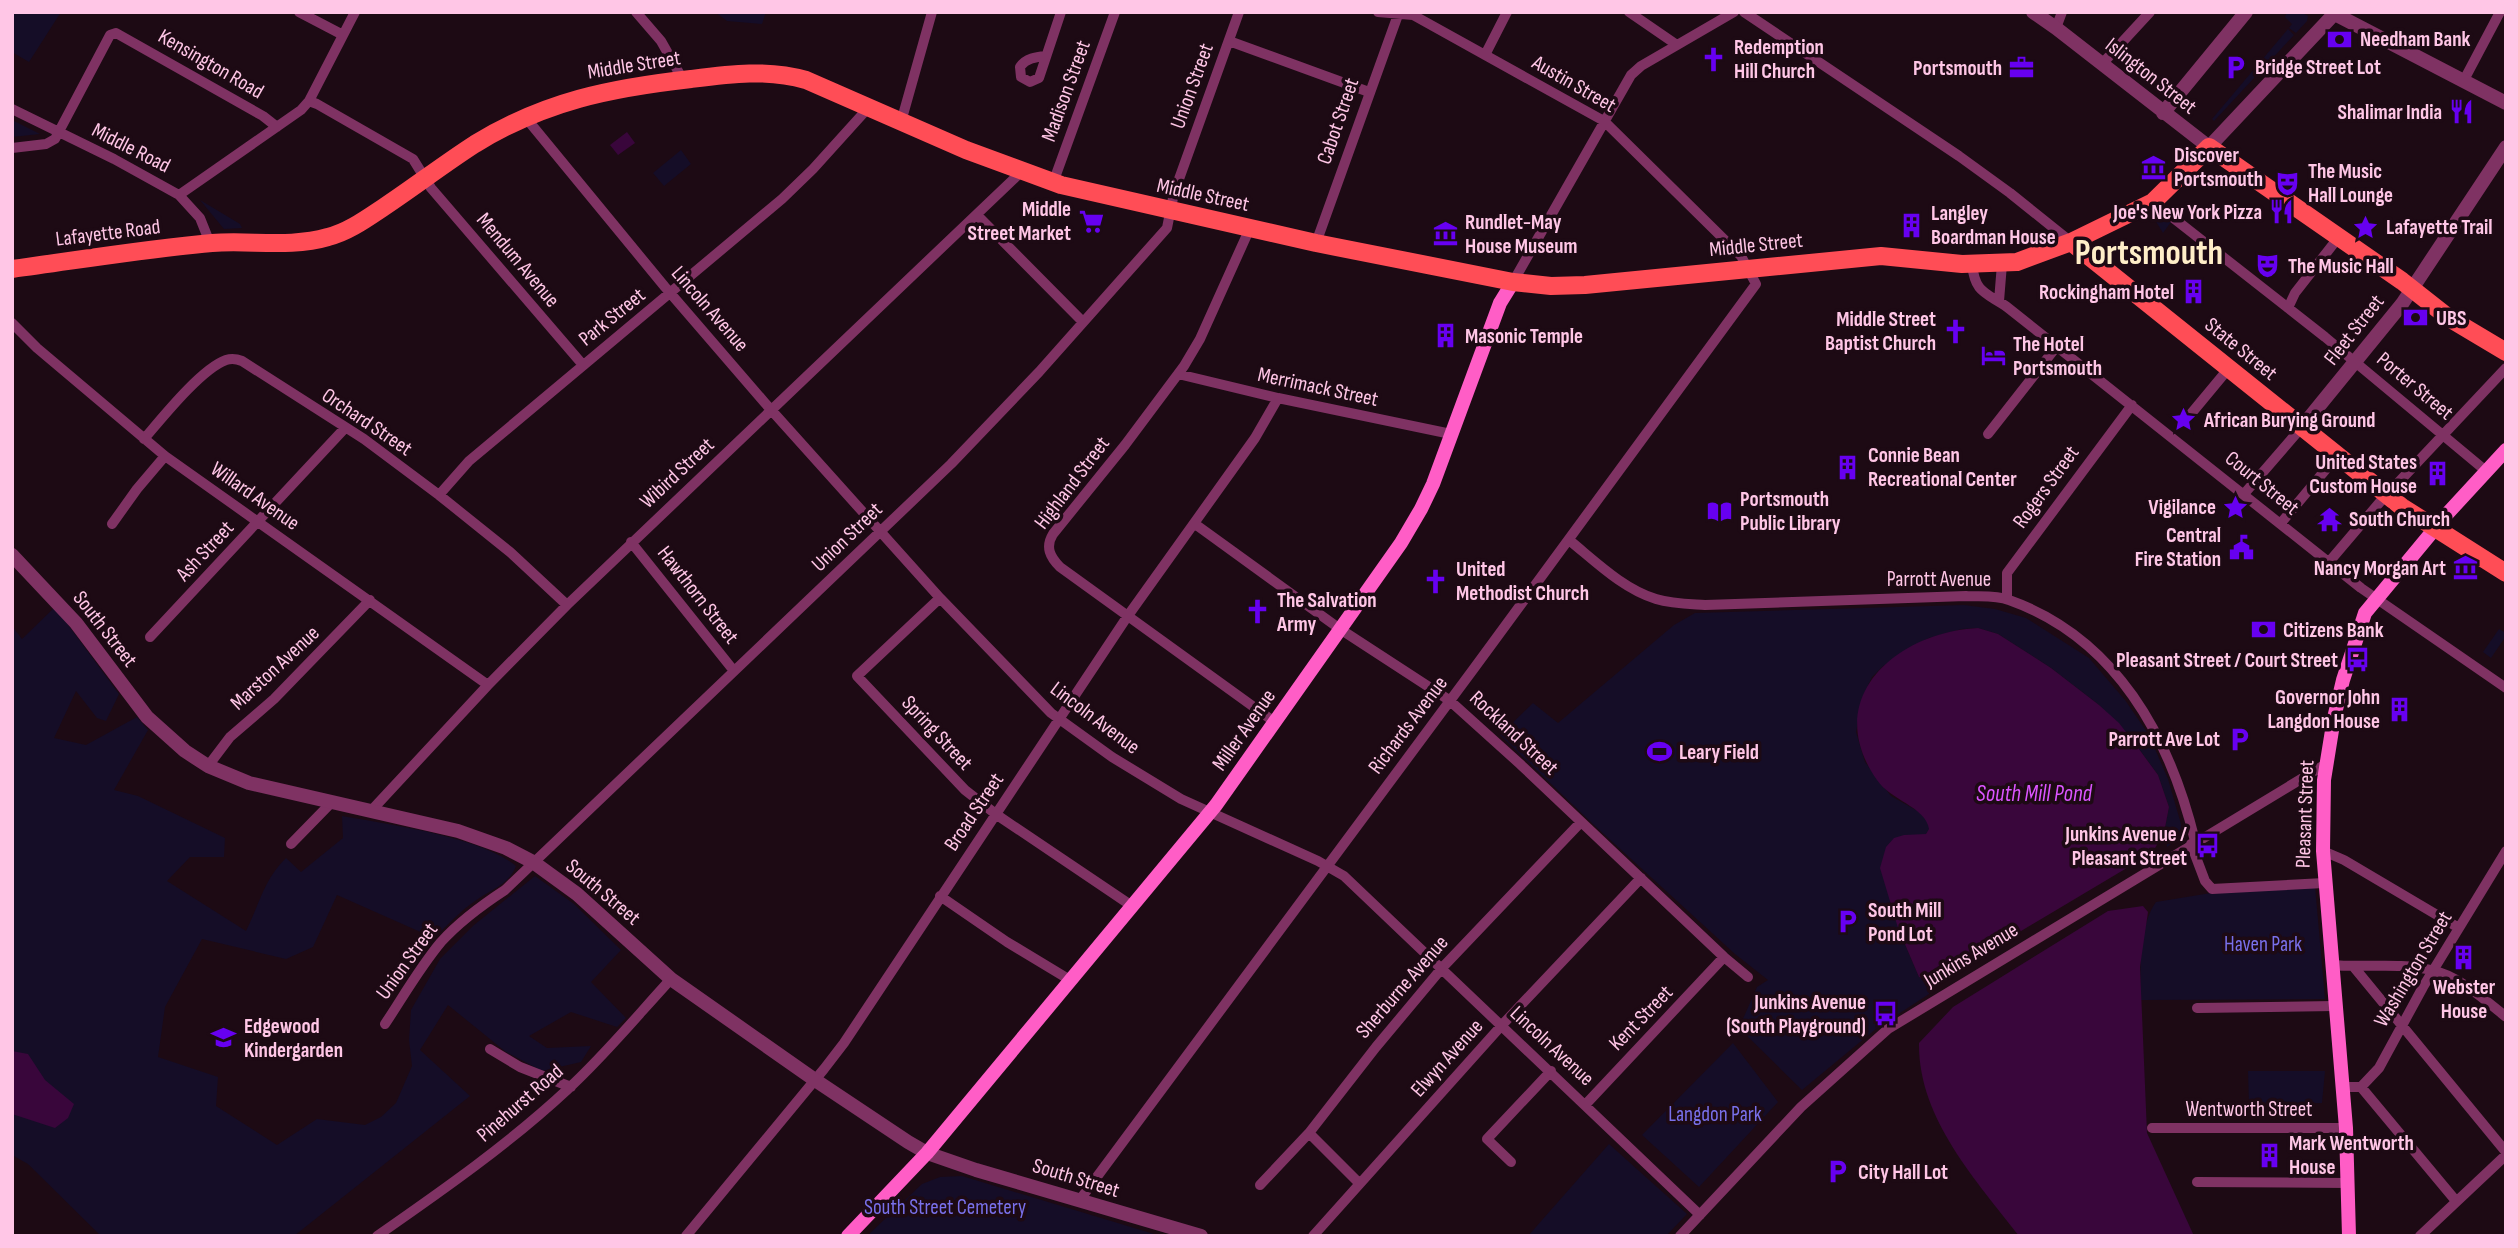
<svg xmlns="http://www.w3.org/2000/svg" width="2518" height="1248" font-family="'Sofia Sans Condensed',sans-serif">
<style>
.green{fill:#150d27}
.water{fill:#39063b}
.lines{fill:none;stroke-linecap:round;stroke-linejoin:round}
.minor{stroke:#7f3263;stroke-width:10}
.tertiary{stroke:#7f3263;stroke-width:14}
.secondary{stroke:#ff5dc6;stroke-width:14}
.primary{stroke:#ff4d56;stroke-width:18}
.labels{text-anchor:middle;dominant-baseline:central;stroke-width:7;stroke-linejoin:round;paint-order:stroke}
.poi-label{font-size:21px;font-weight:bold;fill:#ffc6e6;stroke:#1d0a14;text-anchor:start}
.street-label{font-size:21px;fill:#ffc6e6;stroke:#1d0a14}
.park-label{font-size:21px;fill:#7970ea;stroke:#1d0a14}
.water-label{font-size:23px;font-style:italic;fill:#db54ff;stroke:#1d0a14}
.town-label{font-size:35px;font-weight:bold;fill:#ffeec8;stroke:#1d0a14}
</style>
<rect width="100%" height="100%" fill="#1d0a14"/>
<path class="green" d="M12,12H61L29,62L12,52Z
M715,12H766L762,24L727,21Z
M2287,12H2301L2308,16L2307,21L2296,33L2289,28L2292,24L2285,17Z
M2288,29L2294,35L2214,121L2212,119Z
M12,120L40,134L12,137Z
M681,150L691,164L664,186L653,173Z
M200,200L240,224L242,228L224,229Z
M2158,212L2171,222L2163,233L2152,215Z
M1964,605L1995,609L2026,618L2089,658L2125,700L2149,735L2168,779L2181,824V837L2167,847L2164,833L2169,807L2158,775L2136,745L2099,705L2051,668L1998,634L1978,628L1962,629L1929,638L1911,647L1882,667L1872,677L1864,694L1856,732L1865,762L1891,796L1923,814L1928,821L1930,829L1926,834L1898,928L1919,977L1934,983L1929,994L1877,1028L1802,1090L1739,1028L1757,987L1768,980L1735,954L1594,825L1500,735L1533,703L1558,723L1674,625L1695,613Z
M55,607L119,694L106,721L97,718L76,691L54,738L86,745L137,717L148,730L114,790L138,796L225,838L224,857H190L167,881L246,931C259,905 264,879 286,858L301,872L343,838L342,816C387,824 482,837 516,866C509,885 490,890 475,901C460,911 447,926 434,938L337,895L313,947L286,959L202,939L165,1007L158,1057L218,1077L216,1106L277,1145L317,1119L365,1125L381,1117L396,1103L412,1066L409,1040L411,1010L440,959L474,925L535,876L574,904L621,950L591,982L626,1018L617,1027L571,1012L529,1036L547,1048L591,1046L581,1062L542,1071L506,1052L448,1005L420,1050L470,1096L294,1236H101L28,1164L12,1155V626L22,639Z
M2499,629L2506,633V636L2491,658L2483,652Z
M2315,886L2325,999L2141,1000C2140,971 2139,925 2156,902L2211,893Z
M1733,1043L1778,1102L1699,1187L1642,1135Z
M2248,1071H2325L2322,1103L2249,1104Z
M1609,1144L1687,1214L1666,1236H1528Z
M962,1176L1154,1234L1161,1236H867L922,1184L940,1177Z"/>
<path class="water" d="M627,132L635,143L618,155L610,145Z
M1978,628L1998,634L2051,668L2099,705L2119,723L2136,745L2158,775L2169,807L2164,833L2152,853L1934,983L1919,977L1898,928L1880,868L1886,847L1894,838L1904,835L1926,834L1929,829C1926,807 1890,800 1877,780C1820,699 1896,632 1978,628Z
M2143,906L2148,912L2140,967L2147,1133L2194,1236H2019C1976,1180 1918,1118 1919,1043L1953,1007L2108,911Z
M12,1051L28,1054L45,1080L74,1104L68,1118L55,1128L12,1114Z"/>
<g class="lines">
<path class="minor" d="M299,12L343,35
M636,12L661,41L683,80
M1629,12L1677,45
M1744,12L1959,156L2010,193L2071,242
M2056,28L2062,12
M1229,41L1369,92
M1485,55L1507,12
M1046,56C1036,57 1026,58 1020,67L1021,77L1030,82L1039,78L1061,12
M2102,64L2150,12
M2464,80L2500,12
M309,101L355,12
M12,109L114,159L179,195L200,218L210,243
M526,118L665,287L765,403L940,598L1051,713L1112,757L1181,799L1318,861L1344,876L1700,1215
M901,122L932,12
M12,148L46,144L55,139L110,35L116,33L263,116L277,127
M1053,183L1115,12
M179,195L301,110L309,101L317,104L413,159L431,188L583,365
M2153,202L2325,337L2486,471
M977,215L1083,322
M1250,228L1200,339L1184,366L1125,445L1053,534C1045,547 1050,557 1060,567L1276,723
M1316,243L1399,12
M1972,264C1975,293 1985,292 2007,307L2361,588L2506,688
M1513,282L1631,75L1641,66L1734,12
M1999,301L2002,264
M2288,308L2295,293L2338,238
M12,323L37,348L165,456L488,685
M1178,374L1278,398L1451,434
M2190,415L2229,368
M1988,434L2057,346
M144,439C162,418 201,369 226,360C232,358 237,359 242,361L364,439L439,495L510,552L567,605
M2244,494L2301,428
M439,495L469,461L782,199L813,169L869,107
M2281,523L2337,456
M112,524L137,489L165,456
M1195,524L1340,629L1449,700L1520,764L1724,957L1748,977
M1569,540C1595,561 1623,589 1656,599C1672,604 1689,604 1705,605L1966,596C1979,597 1996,595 2009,600C2116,638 2170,737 2195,841
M631,542L734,671
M2329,562L2380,502L2506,368
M940,598L857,676L965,790L997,815L1132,906
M2007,598V573L2132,405
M150,637L345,428
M208,766L230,737L274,699L370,600
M370,812L488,685L567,605L1021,172
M291,844L331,803
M2191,844L2205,881L2212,889L2324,883
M2323,851L2344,860L2459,928
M940,896L1007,942L1070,980
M2332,965C2365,968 2399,962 2431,970C2459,976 2484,999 2506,1017
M2353,966L2506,1152
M2197,1008L2334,1006
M385,1024C403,997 420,967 441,942C460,921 482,905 505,890L951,464L1039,372L1167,228L1174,193L1239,12
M490,1049L520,1067L571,1087
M2342,1087H2361L2379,1068L2423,987L2506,851
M2361,1087L2456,1201
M1586,1104L1724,957
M2152,1128H2346
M1511,1162L1487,1139L1551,1071
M2197,1182L2348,1183
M1359,1183L1309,1133L1376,1047L1442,968L1581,822
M1260,1185L1309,1133
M1079,1201L1475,667L1756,284L1741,256L1604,121L1413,15L1378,12
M377,1236C443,1190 509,1144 568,1089C605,1055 637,1016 671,979
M686,1236L824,1069L844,1043L1127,617L1255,438L1278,398
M1313,1236L1502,1025L1641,878
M1680,1236L1801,1107L1888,1029L2326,764
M2420,1236L2506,1155"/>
<path class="tertiary" d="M2033,12L2056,28L2209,147L2336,12
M2331,12L2506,103
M2163,113L2246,12
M2301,428L2402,304L2506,147
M12,555L76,623L147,717L185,751L208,766L249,783L458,831L506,848L533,862L577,894L671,979L815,1080L908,1142L927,1153L976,1170L1201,1236"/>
<path class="secondary" d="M848,1236L927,1153L1216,805L1401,543L1421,509L1433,484L1500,303L1513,282
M2349,1236L2346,1128L2323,851L2324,780L2334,718L2343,680L2365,613L2447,514L2506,450"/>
<path class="primary" d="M2071,242L2402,507L2506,573
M12,269C79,260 145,249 212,243C250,240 291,248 328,237C348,232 366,219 384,207C414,187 444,164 475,144C545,101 611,88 691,79C730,74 768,69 806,80L966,150L1061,185L1316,243L1513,282L1551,286L1585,285L1881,256L1962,264L2017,262L2071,242L2153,202L2209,147L2402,281L2449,318L2506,352"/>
</g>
<defs>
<symbol id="bank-bare" viewBox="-9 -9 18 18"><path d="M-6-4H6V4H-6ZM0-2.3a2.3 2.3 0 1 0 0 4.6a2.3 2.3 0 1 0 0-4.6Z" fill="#6700f1" stroke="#1d0a14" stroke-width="2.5" paint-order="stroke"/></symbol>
<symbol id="church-bare" viewBox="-9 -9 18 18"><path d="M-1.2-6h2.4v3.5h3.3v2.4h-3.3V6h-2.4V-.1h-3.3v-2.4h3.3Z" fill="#6700f1" stroke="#1d0a14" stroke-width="2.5" paint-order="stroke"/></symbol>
<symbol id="parking-bare" viewBox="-9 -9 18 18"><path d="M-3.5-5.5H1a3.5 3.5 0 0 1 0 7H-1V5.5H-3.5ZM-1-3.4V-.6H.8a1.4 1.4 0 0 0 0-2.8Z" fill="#6700f1" stroke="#1d0a14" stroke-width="2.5" paint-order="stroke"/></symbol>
<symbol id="office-bare" viewBox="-9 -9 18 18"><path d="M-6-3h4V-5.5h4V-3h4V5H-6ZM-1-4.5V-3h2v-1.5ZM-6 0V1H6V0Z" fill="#6700f1" stroke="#1d0a14" stroke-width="2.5" paint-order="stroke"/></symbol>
<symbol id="restaurant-bare" viewBox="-9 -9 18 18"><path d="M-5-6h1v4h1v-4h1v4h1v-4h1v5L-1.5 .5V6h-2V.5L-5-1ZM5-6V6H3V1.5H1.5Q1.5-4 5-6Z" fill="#6700f1" stroke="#1d0a14" stroke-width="2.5" paint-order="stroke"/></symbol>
<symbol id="museum-bare" viewBox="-9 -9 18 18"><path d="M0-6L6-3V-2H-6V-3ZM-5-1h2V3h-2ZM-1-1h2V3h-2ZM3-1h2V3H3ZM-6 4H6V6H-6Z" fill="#6700f1" stroke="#1d0a14" stroke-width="2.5" paint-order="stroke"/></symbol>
<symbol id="theatre-bare" viewBox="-9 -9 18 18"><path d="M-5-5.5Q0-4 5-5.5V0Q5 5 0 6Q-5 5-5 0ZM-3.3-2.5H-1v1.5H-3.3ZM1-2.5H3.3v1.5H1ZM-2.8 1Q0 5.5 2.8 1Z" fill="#6700f1" stroke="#1d0a14" stroke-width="2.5" paint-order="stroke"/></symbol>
<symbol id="supermarket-bare" viewBox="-9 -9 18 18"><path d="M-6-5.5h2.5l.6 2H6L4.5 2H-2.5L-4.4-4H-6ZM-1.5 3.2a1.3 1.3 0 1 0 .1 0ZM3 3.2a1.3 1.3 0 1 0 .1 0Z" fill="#6700f1" stroke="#1d0a14" stroke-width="2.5" paint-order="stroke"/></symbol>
<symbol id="building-bare" viewBox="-9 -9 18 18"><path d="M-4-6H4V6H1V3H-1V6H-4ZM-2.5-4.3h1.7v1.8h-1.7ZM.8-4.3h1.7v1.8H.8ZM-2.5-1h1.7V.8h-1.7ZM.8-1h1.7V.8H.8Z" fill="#6700f1" stroke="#1d0a14" stroke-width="2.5" paint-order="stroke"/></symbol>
<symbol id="sight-bare" viewBox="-9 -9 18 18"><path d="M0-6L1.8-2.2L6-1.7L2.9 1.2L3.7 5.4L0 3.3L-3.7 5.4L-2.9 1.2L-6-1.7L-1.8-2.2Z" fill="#6700f1" stroke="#1d0a14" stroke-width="2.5" paint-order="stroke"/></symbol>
<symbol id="hotel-bare" viewBox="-9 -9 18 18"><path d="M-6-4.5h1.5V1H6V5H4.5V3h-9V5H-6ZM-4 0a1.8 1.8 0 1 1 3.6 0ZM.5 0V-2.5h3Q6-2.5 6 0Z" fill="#6700f1" stroke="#1d0a14" stroke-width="2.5" paint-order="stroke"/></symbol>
<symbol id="library-bare" viewBox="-9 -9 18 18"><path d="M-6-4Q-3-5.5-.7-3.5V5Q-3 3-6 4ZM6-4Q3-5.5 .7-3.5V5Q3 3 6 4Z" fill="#6700f1" stroke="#1d0a14" stroke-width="2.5" paint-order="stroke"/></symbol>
<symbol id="temple-bare" viewBox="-9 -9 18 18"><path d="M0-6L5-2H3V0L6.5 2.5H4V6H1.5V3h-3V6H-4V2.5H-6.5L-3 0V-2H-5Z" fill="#6700f1" stroke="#1d0a14" stroke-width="2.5" paint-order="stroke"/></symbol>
<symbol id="civic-bare" viewBox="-9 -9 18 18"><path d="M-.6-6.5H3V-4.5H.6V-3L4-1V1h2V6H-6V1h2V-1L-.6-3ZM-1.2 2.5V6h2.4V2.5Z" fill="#6700f1" stroke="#1d0a14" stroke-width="2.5" paint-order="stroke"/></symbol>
<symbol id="bus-bare" viewBox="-9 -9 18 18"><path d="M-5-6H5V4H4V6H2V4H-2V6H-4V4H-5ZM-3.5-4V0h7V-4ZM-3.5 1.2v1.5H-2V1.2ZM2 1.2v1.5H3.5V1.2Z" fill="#6700f1" stroke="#1d0a14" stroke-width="2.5" paint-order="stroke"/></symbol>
<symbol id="stadium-bare" viewBox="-9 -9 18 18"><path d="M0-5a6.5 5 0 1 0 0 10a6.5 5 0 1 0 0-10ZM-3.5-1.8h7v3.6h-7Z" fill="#6700f1" stroke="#1d0a14" stroke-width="2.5" paint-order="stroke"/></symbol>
<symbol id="school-bare" viewBox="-9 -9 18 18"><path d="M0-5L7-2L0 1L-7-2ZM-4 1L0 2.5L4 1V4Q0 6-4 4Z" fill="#6700f1" stroke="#1d0a14" stroke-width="2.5" paint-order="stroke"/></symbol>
</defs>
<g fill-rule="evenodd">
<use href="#bank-bare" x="2322" y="22" width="35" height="35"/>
<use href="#church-bare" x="1696" y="42" width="35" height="35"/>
<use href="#parking-bare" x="2218" y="50" width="35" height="35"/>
<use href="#office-bare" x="2004" y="50" width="35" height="35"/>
<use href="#restaurant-bare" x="2444" y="94" width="35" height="35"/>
<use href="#museum-bare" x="2136" y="150" width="35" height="35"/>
<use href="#theatre-bare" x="2270" y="166" width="35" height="35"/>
<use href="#restaurant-bare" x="2264" y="194" width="35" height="35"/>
<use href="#supermarket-bare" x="1074" y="204" width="35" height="35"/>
<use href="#building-bare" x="1894" y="208" width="35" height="35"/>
<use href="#sight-bare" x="2348" y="210" width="35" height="35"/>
<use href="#museum-bare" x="1428" y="216" width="35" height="35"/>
<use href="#theatre-bare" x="2250" y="248" width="35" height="35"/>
<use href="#building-bare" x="2176" y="274" width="35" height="35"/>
<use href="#bank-bare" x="2398" y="300" width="35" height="35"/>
<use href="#church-bare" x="1938" y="314" width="35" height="35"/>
<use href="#building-bare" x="1428" y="318" width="35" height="35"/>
<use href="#hotel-bare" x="1976" y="338" width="35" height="35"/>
<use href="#sight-bare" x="2166" y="402" width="35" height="35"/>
<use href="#building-bare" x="1830" y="450" width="35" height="35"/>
<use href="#building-bare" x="2420" y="456" width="35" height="35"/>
<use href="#sight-bare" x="2218" y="490" width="35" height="35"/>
<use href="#library-bare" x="1702" y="494" width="35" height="35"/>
<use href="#temple-bare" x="2312" y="502" width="35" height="35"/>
<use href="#civic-bare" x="2224" y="530" width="35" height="35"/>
<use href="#museum-bare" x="2448" y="550" width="35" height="35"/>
<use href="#church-bare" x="1418" y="564" width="35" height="35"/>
<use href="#church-bare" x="1240" y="594" width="35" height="35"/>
<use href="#bank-bare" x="2246" y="612" width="35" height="35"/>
<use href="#bus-bare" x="2340" y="642" width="35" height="35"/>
<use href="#building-bare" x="2382" y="692" width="35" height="35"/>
<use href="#parking-bare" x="2222" y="722" width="35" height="35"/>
<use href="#stadium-bare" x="1642" y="734" width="35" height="35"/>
<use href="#bus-bare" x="2190" y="828" width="35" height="35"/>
<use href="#parking-bare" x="1830" y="904" width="35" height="35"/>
<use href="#building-bare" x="2446" y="940" width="35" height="35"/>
<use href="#bus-bare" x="1868" y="996" width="35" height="35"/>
<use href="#school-bare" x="206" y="1020" width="35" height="35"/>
<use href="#building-bare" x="2252" y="1138" width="35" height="35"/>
<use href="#parking-bare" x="1820" y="1154" width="35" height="35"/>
</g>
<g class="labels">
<g class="poi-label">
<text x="2360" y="39">Needham Bank</text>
<text x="1734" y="47">Redemption<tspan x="1734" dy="24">Hill Church</tspan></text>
<text x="2255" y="67">Bridge Street Lot</text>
<text x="2002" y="68" text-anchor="end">Portsmouth</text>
<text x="2442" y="112" text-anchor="end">Shalimar India</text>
<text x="2174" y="155">Discover<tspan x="2174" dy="24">Portsmouth</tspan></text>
<text x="2308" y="171">The Music<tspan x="2308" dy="24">Hall Lounge</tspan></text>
<text x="1071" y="209" text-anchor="end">Middle<tspan x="1071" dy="24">Street Market</tspan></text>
<text x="2262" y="212" text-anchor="end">Joe's New York Pizza</text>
<text x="1931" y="213">Langley<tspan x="1931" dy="24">Boardman House</tspan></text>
<text x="1465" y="222">Rundlet-May<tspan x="1465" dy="24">House Museum</tspan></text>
<text x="2386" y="227">Lafayette Trail</text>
<text x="2288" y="266">The Music Hall</text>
<text x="2174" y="292" text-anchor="end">Rockingham Hotel</text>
<text x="2436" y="318">UBS</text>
<text x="1936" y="319" text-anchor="end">Middle Street<tspan x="1936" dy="24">Baptist Church</tspan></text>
<text x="1465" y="336">Masonic Temple</text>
<text x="2013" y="344">The Hotel<tspan x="2013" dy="24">Portsmouth</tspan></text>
<text x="2204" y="420">African Burying Ground</text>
<text x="1868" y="455">Connie Bean<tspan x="1868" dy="24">Recreational Center</tspan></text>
<text x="2417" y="462" text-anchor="end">United States<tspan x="2417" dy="24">Custom House</tspan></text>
<text x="1740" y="499">Portsmouth<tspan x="1740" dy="24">Public Library</tspan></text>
<text x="2216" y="507" text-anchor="end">Vigilance</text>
<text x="2349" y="519">South Church</text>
<text x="2221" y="535" text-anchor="end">Central<tspan x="2221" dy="24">Fire Station</tspan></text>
<text x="2446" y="568" text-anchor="end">Nancy Morgan Art</text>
<text x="1456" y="569">United<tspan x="1456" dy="24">Methodist Church</tspan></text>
<text x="1277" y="600">The Salvation<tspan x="1277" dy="24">Army</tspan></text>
<text x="2283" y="630">Citizens Bank</text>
<text x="2338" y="660" text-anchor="end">Pleasant Street / Court Street</text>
<text x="2380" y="697" text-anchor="end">Governor John<tspan x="2380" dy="24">Langdon House</tspan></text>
<text x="2220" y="739" text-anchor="end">Parrott Ave Lot</text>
<text x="1679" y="752">Leary Field</text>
<text x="2187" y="834" text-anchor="end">Junkins Avenue /<tspan x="2187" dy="24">Pleasant Street</tspan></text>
<text x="1868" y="910">South Mill<tspan x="1868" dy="24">Pond Lot</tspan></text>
<text x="2464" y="987" text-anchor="middle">Webster<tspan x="2464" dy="24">House</tspan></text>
<text x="1866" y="1002" text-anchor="end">Junkins Avenue<tspan x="1866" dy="24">(South Playground)</tspan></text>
<text x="244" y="1026">Edgewood<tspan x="244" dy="24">Kindergarden</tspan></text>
<text x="2289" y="1143">Mark Wentworth<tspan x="2289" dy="24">House</tspan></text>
<text x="1858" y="1172">City Hall Lot</text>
</g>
<g class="street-label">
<text transform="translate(211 64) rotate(30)">Kensington Road</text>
<text transform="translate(634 65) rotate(-9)">Middle Street</text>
<text transform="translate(2151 76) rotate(38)">Islington Street</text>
<text transform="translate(1574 84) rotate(30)">Austin Street</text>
<text transform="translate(1192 86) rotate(-70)">Union Street</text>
<text transform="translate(1066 91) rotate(-70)">Madison Street</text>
<text transform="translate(1338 121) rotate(-71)">Cabot Street</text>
<text transform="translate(131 148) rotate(27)">Middle Road</text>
<text transform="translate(1203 195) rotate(12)">Middle Street</text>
<text transform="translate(108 233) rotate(-7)">Lafayette Road</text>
<text transform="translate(1756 245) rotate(-6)">Middle Street</text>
<text transform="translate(518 260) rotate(50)">Mendum Avenue</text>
<text transform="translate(710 309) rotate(49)">Lincoln Avenue</text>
<text transform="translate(612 317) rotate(-39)">Park Street</text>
<text transform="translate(2354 330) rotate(-52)">Fleet Street</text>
<text transform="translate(2241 349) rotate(39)">State Street</text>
<text transform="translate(2415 386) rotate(40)">Porter Street</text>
<text transform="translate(1318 387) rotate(12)">Merrimack Street</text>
<text transform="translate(367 422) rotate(34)">Orchard Street</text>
<text transform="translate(677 473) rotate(-43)">Wibird Street</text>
<text transform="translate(1072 483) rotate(-53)">Highland Street</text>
<text transform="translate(2262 483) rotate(39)">Court Street</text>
<text transform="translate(2046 487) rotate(-54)">Rogers Street</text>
<text transform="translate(255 496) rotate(35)">Willard Avenue</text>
<text transform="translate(847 537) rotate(-44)">Union Street</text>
<text transform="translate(205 551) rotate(-47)">Ash Street</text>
<text x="1939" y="579">Parrott Avenue</text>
<text transform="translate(698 595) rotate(52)">Hawthorn Street</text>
<text transform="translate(105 629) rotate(52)">South Street</text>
<text transform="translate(275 668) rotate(-43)">Marston Avenue</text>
<text transform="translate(1095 718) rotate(37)">Lincoln Avenue</text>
<text transform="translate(1408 725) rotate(-53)">Richards Avenue</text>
<text transform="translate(1244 730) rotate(-55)">Miller Avenue</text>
<text transform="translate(937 733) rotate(47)">Spring Street</text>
<text transform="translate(1514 733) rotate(43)">Rockland Street</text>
<text transform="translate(974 812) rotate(-56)">Broad Street</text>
<text transform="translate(2305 814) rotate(-88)">Pleasant Street</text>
<text transform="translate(603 892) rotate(40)">South Street</text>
<text transform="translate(1971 955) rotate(-31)">Junkins Avenue</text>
<text transform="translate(407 961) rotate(-54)">Union Street</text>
<text transform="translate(2413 969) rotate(-59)">Washington Street</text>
<text transform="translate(1402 987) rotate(-49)">Sherburne Avenue</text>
<text transform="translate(1641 1018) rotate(-46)">Kent Street</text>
<text transform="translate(1552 1046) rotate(43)">Lincoln Avenue</text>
<text transform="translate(1447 1058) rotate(-48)">Elwyn Avenue</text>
<text transform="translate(520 1103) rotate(-41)">Pinehurst Road</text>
<text x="2249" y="1109">Wentworth Street</text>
<text transform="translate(1076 1178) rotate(17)">South Street</text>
</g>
<g class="park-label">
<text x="2263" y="944">Haven Park</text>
<text x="1715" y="1114">Langdon Park</text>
<text x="945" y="1207">South Street Cemetery</text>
</g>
<g class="water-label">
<text x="2034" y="794">South Mill Pond</text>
</g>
<g class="town-label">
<text x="2149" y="253">Portsmouth</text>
</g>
</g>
<rect width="2518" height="1248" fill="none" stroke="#ffc6e6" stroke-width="28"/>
</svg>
